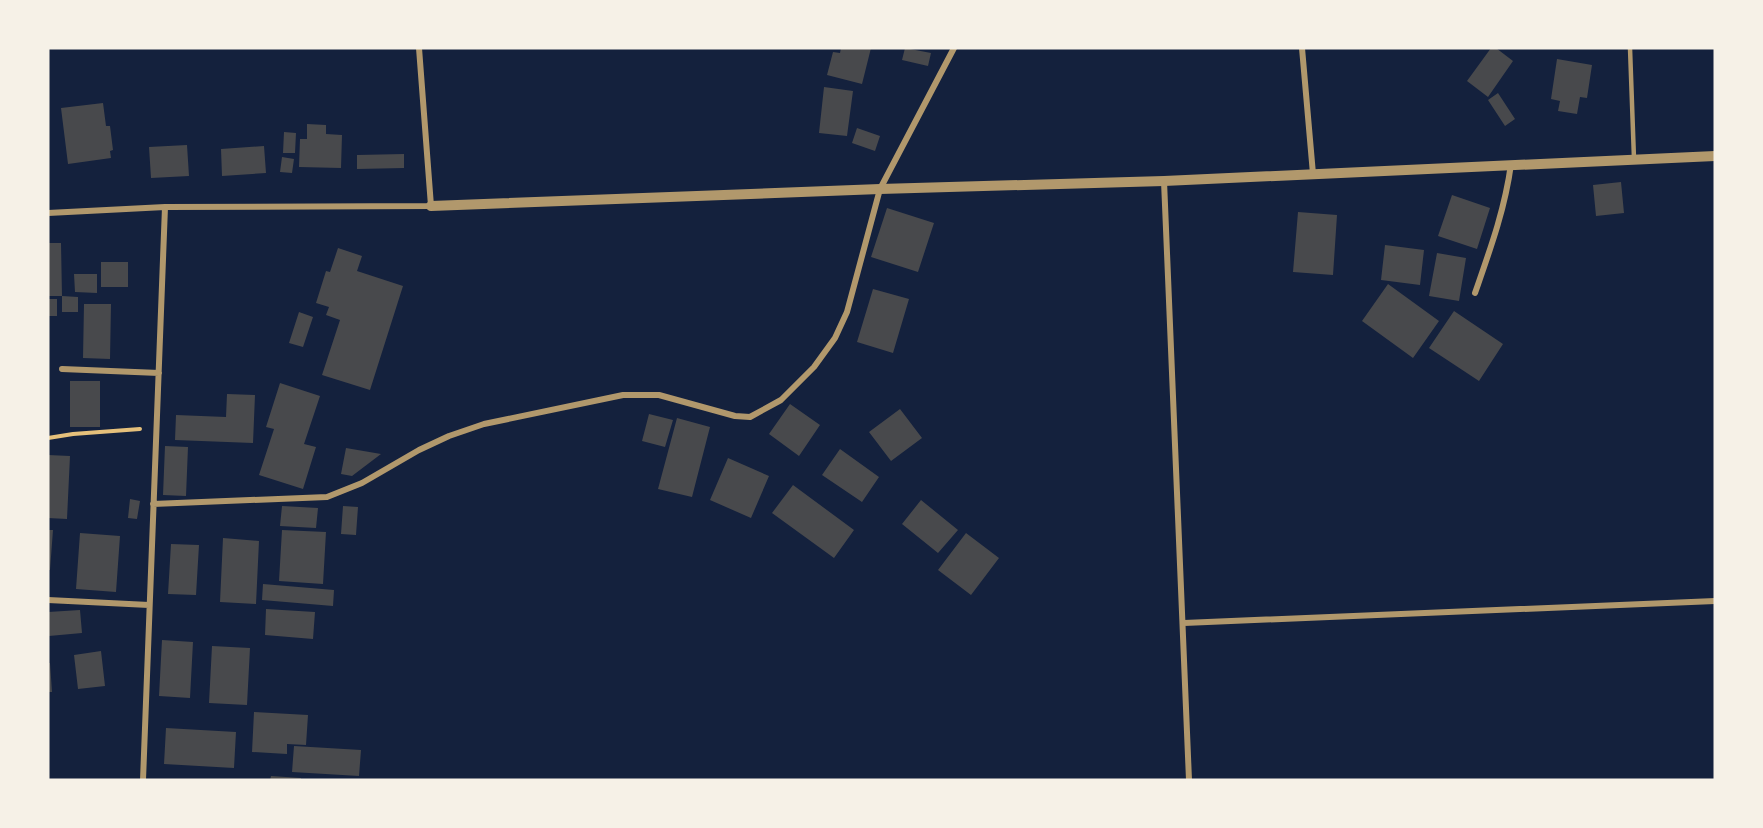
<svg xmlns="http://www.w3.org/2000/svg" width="1763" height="828" font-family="'Varela Round',sans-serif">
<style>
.building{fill:#48494c}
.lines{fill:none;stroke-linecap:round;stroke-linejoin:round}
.path{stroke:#e5c07b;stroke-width:4}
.service{stroke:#b1986c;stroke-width:4.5}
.minor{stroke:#b1986c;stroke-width:6}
.tertiary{stroke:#b1986c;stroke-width:10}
</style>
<rect width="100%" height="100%" fill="#14213d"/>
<path class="building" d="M841,48H871L862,84L827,75L833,52L840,53Z
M905,48L931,53L928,66L902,60Z
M1491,48H1496L1513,61L1488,97L1467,81Z
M1557,59L1592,65L1587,98L1580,97L1577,114L1558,111L1560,101L1551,99Z
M824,87L853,91L847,136L819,133Z
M1498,93L1515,119L1505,126L1488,100Z
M103,103L106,126H110L113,150L110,151L111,158L68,164L61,108Z
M307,124L326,125V134L342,135L341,168L299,167L300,139H307Z
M857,128L880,136L875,151L852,143Z
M284,132L296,133L295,153H283Z
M187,145L189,176L151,178L149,147Z
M264,146L266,173L222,176L221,149Z
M404,154V168L357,169V155Z
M282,157L294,159L292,173L280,172Z
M1621,182L1624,213L1596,216L1593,185Z
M1452,195L1490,208L1477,249L1438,236Z
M887,208L934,223L918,272L871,257Z
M1298,212L1337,215L1333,275L1293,272Z
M48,243H61L62,296H48Z
M1385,245L1424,250L1420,285L1381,280Z
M338,248L362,256L357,271L403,286L370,390L322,375L340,320L326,315L329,307L316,303L326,271L330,272Z
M1437,253L1466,258L1459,301L1429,296Z
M101,262H128V287H101Z
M74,274H97V293L75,292Z
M1388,284L1439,321L1413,358L1362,321Z
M873,289L909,299L893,353L857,342Z
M62,296L78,297V312H62Z
M48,299H57V316H48Z
M84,304H111L110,359L83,358Z
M1454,311L1503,344L1479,381L1429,348Z
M299,312L313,317L303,347L289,343Z
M70,381H100V427H70Z
M280,383L320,396L304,444L316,447L303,489L259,475L274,429L266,427Z
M227,394L255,395L253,443L175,440L176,415L226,417Z
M790,404L820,425L799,456L769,434Z
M900,409L922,438L891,461L869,432Z
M649,414L673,420L665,447L642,441Z
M677,418L710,427L692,497L658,489Z
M165,446L188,447L186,496L163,495Z
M346,448L381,454L352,476L341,474Z
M840,449L879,477L862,502L822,475Z
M48,455L70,456L67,519L48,518Z
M728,458L769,476L751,518L710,500Z
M793,485L854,530L834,558L772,513Z
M130,499L140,501L137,519L128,518Z
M921,500L958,530L938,553L902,524Z
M282,506L318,508L316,528L280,526Z
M343,506L358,507L356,535L341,534Z
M48,530H53L50,570H48Z
M282,530L326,532L323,584L279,581Z
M80,533L120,536L116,592L76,589Z
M966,533L999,558L971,595L938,570Z
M223,538L259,541L256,604L220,602Z
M171,544L199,545L196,595L168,594Z
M263,584L334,590L333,606L262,600Z
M266,609L315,612L313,639L265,635Z
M80,610L82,633L49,636L48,612Z
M162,640L193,642L190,698L159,696Z
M212,646L250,648L247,705L209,703Z
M101,651L105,686L78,689L74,655Z
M48,663H50L52,692H48Z
M254,712L308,715L306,745L287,744V754L252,752Z
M166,728L236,732L234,768L164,764Z
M294,746L361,750L359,776L292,772Z
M271,776L301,778V780H270Z"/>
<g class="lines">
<path class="path" d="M48,438L73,434L140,429"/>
<path class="service" d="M1630,48L1634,159"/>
<path class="minor" d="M1302,48L1313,174
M1164,181L1189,780
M48,213L165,207L431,206L419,48
M1475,293C1490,250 1505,209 1511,164
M62,369L159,373
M153,504L327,497L362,483L419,450L449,436L484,424L623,395H659L735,416L750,417L781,400L814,367L835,338L847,312L880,189L954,48
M48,600L149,605
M1184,623L1715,601
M143,780L165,207"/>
<path class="tertiary" d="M431,206L880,189L1164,181L1715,156"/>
</g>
<rect width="1763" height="828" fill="none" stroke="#f6f1e7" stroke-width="99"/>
</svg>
